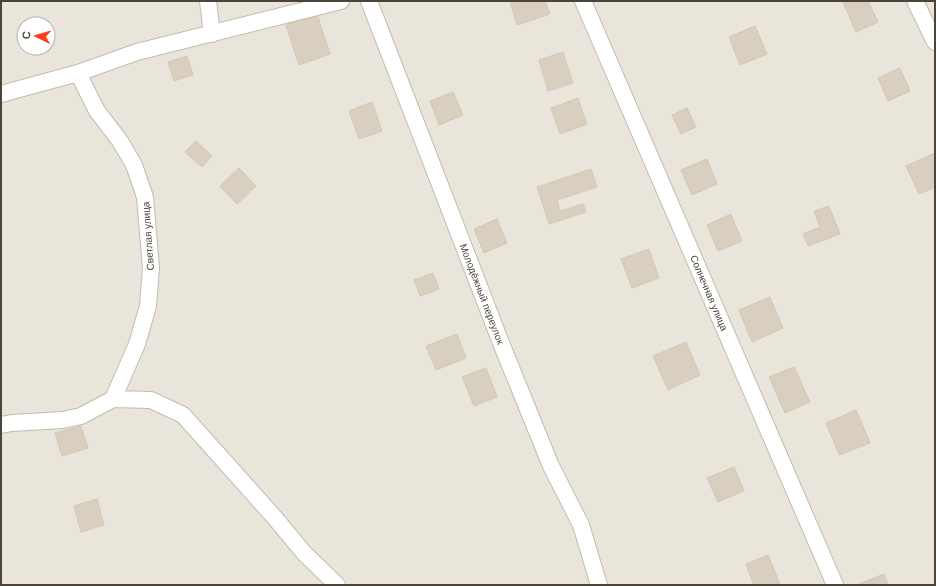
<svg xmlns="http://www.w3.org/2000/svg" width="936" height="586" font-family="'DM Sans',sans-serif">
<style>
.residential{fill:#eae5da;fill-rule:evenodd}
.building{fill:#d8cfc1;stroke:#d3c7b4}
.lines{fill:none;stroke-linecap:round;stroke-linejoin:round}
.street-casing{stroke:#c2bbae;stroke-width:18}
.street{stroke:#fff;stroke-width:16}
.labels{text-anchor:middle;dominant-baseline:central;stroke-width:4;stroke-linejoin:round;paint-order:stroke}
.street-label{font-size:10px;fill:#4b4439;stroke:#fff}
</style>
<rect width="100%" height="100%" fill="#f6f3ec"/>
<path class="residential" d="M1,1H935V585H1ZM24,24H48V48H24Z"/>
<path class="building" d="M510,1H545L550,14L517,25Z
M845,1H868L878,22L856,32L843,2Z
M317,14L330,54L299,65L286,25Z
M755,26L767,54L740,65L729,37Z
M563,52L573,83L548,91L539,60Z
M187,56L193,75L174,81L168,62Z
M900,68L910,91L888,101L878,78Z
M453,92L463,115L439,125L430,101Z
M578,98L587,124L560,134L551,108Z
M372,102L382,131L359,139L349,111Z
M687,108L696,127L681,134L672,115Z
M196,141L212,156L202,167L185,152Z
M935,153V187L919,194L906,166Z
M707,159L717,184L692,195L681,170Z
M239,168L256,186L237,204L220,186Z
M591,169L597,187L557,200L560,211L583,204L586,212L549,224L537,187Z
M829,206L840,234L808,246L803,234L820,227L814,211Z
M731,214L742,241L718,251L707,225Z
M497,219L507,243L484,253L474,229Z
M649,249L659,278L632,288L621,259Z
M433,273L439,289L420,296L414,280Z
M770,297L783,328L752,342L739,310Z
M457,334L466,358L436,370L426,346Z
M686,342L700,375L668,390L653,356Z
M794,367L810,402L785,413L769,377Z
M486,368L497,397L474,406L462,377Z
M856,410L870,443L839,455L826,423Z
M81,426L88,448L62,456L55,433Z
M734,467L744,491L718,502L707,478Z
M97,499L104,525L81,532L74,506Z
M768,555L780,584L777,585H754L746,564Z
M884,574L888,585H860L859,584Z"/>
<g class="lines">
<defs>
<path id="street" d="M208,1L212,34
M369,1L503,348L551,466L581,525L599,585
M583,1L835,585
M915,1L935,42
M1,94L78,73L137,52L341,1
M113,399L151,400L183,415L275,518L304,553L337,585
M1,425L12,423L63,420L81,416L113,399L137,344L148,306L151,268L145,197L134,165L120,141L97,111L78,73"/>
</defs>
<use href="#street" class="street-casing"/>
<use href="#street" class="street"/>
</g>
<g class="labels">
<g class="street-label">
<text transform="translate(148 236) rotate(-94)">Светлая улица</text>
<text transform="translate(709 293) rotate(67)">Солнечная улица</text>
<text transform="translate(482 294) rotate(69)">Молодёжный переулок</text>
</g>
</g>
<rect width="936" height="586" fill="none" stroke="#4b4439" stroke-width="4"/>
<g transform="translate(36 36) rotate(275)"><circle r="19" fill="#ffffff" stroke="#b7b4b0"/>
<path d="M0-3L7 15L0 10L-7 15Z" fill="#fc3f1d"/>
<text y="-6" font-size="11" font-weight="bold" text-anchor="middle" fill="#4b4439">С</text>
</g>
</svg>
